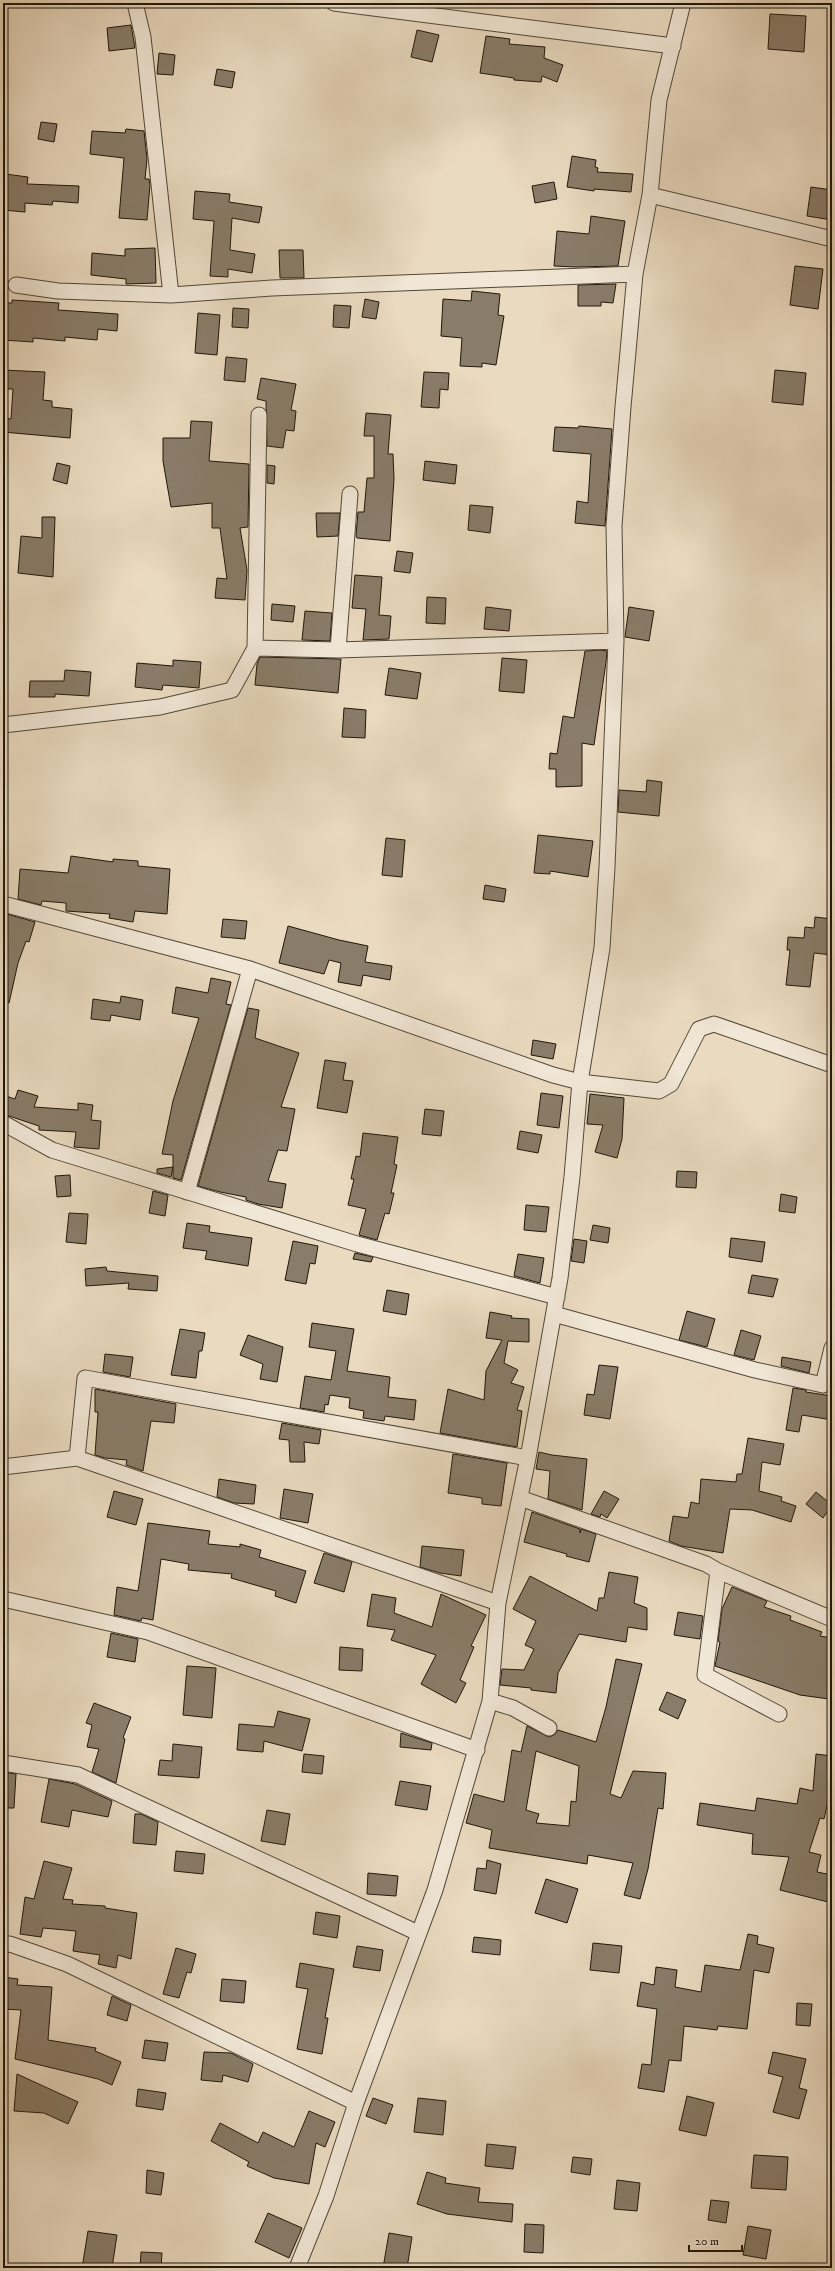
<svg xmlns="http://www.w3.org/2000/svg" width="835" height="2271" font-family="'IM FELL DW Pica',serif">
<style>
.building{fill:#897c69;stroke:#20170b;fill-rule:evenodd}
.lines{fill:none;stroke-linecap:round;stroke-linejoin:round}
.street-casing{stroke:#524838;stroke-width:17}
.street{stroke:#f1e7d6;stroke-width:15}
</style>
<rect width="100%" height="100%" fill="#eadac0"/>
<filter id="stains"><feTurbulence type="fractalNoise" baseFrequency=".005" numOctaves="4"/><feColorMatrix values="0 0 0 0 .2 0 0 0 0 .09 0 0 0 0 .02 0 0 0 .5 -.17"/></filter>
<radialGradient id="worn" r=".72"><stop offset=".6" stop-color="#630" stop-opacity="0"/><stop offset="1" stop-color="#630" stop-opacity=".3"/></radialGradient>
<path class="building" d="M770,14L806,16L804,52L768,49Z
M131,25L135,48L109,51L107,28Z
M417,30L439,35L432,62L411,57Z
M486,36L510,39L509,44L545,47L544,58L563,65L557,82L542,76L541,82L514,80V78L480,73Z
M159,53L175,55L173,75L157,74Z
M217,69L235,72L232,88L214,85Z
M41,122L57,124L54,142L38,139Z
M126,129L144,131L147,159L145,179H149L150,185L147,220L119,218L124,158L90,154L92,131L125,133Z
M572,156L596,160L595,167L598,168L597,172L633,174L631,192L594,189V191L567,187Z
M5,174L28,177L27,184L79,186L78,203L53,201L52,205L25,203V212L3,210Z
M554,182L557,199L535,203L532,186Z
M811,187L832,190V220L807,216Z
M195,191L230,194L229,202L262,207L259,223L232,218L230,250L255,254L252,273L228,269V277L210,276L214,221L193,219Z
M591,216L625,221L618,266L576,267L554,266L557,231L589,234Z
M155,248L156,283L126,284V279L91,275L92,253L125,256V249Z
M279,250H303L304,278H280Z
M795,266L823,269L818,309L790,305Z
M616,284L613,303L601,302V306H578V285Z
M472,291L500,294L498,315L504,316L496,365L482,363V367L460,366L462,338L441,336L443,299L471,301Z
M365,299L379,302L376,319L362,317Z
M12,300L59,303L58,310L118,314L117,331L98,329L97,340L65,337V341L33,338V342L3,340V303H12Z
M334,305L351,306L349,328L333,327Z
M233,308L249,309L248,328L232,327Z
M198,313L220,315L217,355L195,353Z
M226,357L247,359L245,382L224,380Z
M3,370L45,372L43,400L52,401V407L72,409L70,438L3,432V418L11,419L13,389H3Z
M775,370L806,373L803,405L772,402Z
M424,372L449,373L448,390L440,389L439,408L421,407Z
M261,378L296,384L291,410L296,411L294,431L286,430L283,448L267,446L266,401L257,399Z
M366,413L391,415L388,454H393L394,479L390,541L357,538L356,536L358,512H364L367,478H374V436H364Z
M191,421L212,422L209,461L249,464L248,527L240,528L247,570L245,600L215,598L217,578L227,579L220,528H212V503L171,507L163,461V438H190Z
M579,426L612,429L605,526L575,523L577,501L588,503L591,454L553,451L555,427L578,428Z
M425,461L457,465L455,484L423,480Z
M57,463L70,466L67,484L53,480Z
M267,465L275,466L274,484L267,483Z
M470,505L493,507L490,533L468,530Z
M316,513H340L338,536L317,537Z
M42,517H55L53,577L18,573L21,536L42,538Z
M397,551L413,553L410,573L394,571Z
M355,575L382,577L379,615L391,616L389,639L363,640L366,609L352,608Z
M427,597L446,598L445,624L426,623Z
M272,604L295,606L293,622L271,620Z
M486,607L511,610L509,631L484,629Z
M629,607L654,611L649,641L625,637Z
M305,611L332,613L330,641L302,640Z
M601,650L607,651L606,662L594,745L582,743V786L556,787V769H549L550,753L557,754L563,716L574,718L585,651Z
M260,657L341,659L338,693L255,685L257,664Z
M502,658L527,660L524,693L499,691Z
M173,660L201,662L199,688L163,685L162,690L135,687L137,663L173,666Z
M389,668L421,673L417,699L385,695Z
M65,670L91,672L89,696L55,694V697H29L30,681H64Z
M344,708L366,710L365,738L342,737Z
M647,780L662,782L659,816L618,812L619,790L646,792Z
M538,835L593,841L588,877L550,871V874L534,873Z
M386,838L405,840L402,877L382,875Z
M71,856L113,862V859L138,861V866L170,869L167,914L135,911L133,922L109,918L110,914L66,911V903L42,901L41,905L18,899L20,869L68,873Z
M485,885L506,889L504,902L483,899Z
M3,913L35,922L29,942L26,941L18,963L9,1003L3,1002Z
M815,917L832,919V955L814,953L810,987L786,985L790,950H787L788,937L804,938L805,927L814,928Z
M223,919L247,921L245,939L221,937Z
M288,926L339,940L368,946L365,962L392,966L390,980L363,975L361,986L338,982L341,963L329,960L324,974L279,963Z
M211,978L231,982L226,1004L231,1005L181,1180L173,1178V1155L162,1154L173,1101L199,1018L172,1013L176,987L208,993Z
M121,996L143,1000L140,1020L111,1015L110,1021L91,1019L93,999L120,1003Z
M248,1008L259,1010L255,1038L299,1053L281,1107L295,1109L287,1151L278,1150L268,1181L286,1184L282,1208L258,1204L246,1200V1197L220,1192L198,1186Z
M533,1040L556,1044L553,1059L531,1055Z
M325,1060L346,1063L343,1080L353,1081L347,1113L317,1108Z
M18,1090L38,1096L34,1107L78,1110V1103L93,1105L91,1120L101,1121L99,1149L74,1147L76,1132L39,1130V1126L3,1114V1095L15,1099Z
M541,1093L563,1096L559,1128L537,1125Z
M590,1094L624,1098L622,1139L617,1158L595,1152L603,1125L587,1124Z
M425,1109L444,1111L441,1136L422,1134Z
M520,1131L542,1135L538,1153L517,1149Z
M363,1133L398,1137L394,1164L397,1165L391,1193H394L389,1214L385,1213L377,1240L359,1235L366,1209L348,1205L354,1179H351L356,1156L360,1157Z
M173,1167L171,1177L157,1173V1169Z
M677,1171L697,1172L696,1188L676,1187Z
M70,1175L71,1196L57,1197L55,1176Z
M153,1191L168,1195L165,1216L149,1213Z
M781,1194L797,1197L795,1213L779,1211Z
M526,1205L549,1207L546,1232L524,1230Z
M69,1213L88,1214L86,1244L66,1242Z
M187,1223L210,1226L209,1232L252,1238L248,1266L205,1259L207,1251L183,1248Z
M593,1225L610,1228L608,1243L590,1240Z
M731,1238L765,1242L762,1262L729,1257Z
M574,1239L587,1241L584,1263L571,1261Z
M293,1241L318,1246L315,1264L310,1263L306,1284L285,1280Z
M355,1253L373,1257L371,1262L353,1259Z
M518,1254L544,1258L540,1283L514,1276Z
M106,1267L107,1271L158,1276L157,1291L128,1289L129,1283L86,1286L85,1269Z
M752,1275L778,1279L773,1297L748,1293Z
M387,1290L409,1294L406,1315L383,1311Z
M687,1311L715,1319L707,1347L679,1340Z
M490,1312L512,1316L511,1318L529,1319V1342L508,1341L504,1363L518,1370L511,1383L524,1387L517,1410L522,1411L517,1447L440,1433L448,1389L484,1400L486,1371L502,1340L486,1338Z
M312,1323L354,1329L347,1371L390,1377L388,1397L416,1400L414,1420L385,1416L384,1421L363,1418L364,1411L349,1408L350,1398L330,1395L328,1405L325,1404L324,1412L300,1408L305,1376L331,1380L336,1351L309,1347Z
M180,1329L205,1333L202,1351H199L196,1378L171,1375Z
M741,1330L761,1336L754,1360L734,1355Z
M248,1335L283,1347L277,1382L260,1379L263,1364L240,1355Z
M105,1354L133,1357L130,1377L103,1372Z
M782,1357L811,1362L809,1373L781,1366Z
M599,1365L618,1367L610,1419L584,1415L587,1394L594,1395Z
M793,1388L806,1390V1392L832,1396V1420L802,1415L799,1432L786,1430Z
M95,1389L176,1404L174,1423L151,1421L143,1471L126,1465L127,1460L105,1458L95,1455L98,1412H95Z
M282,1423L321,1430L319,1444L304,1442L305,1462H290L289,1440L279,1439Z
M748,1438L784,1444L780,1465L762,1462L759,1491L782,1497L781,1501L796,1506L791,1522L752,1510L730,1509L723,1553L681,1546L669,1541L673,1516L688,1518L691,1502L699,1504L701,1479L736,1482L737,1474H742Z
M539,1452L552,1455L587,1459L582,1510L548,1499L550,1471L536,1469Z
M453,1454L507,1463L501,1506L482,1504V1498L448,1493Z
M219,1479L256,1485L254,1504L234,1503L217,1497Z
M284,1489L313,1494L308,1523L280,1518Z
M114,1491L143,1499L136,1525L107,1517Z
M604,1491L619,1499L607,1518L601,1514L600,1517L591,1514Z
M816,1492L832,1505L823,1518L806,1504Z
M532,1512L580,1529V1533L581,1529L596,1534L589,1562L566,1556L567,1554L524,1542Z
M148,1523L210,1531L208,1544L240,1547V1544L261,1550L259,1557L306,1571L296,1603L275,1596L276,1591L231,1578L232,1574L188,1570L189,1564L161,1559L153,1620L142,1618L141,1621L114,1615L117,1587L138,1591Z
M422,1546L464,1550L461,1576L440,1573L420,1567Z
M324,1553L352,1562L344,1592L314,1583Z
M609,1572L638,1577L634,1603L647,1608V1630L628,1627L626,1642L579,1634L558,1673L556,1693L531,1690V1688L500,1685L502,1669L524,1670L534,1649L525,1645L536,1621L513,1609L530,1576L597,1611L599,1598H604Z
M732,1587L767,1601L764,1607L791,1616L790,1620L822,1632L820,1636L832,1638V1682L829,1699L800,1695L715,1666L720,1642L718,1641L722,1609Z
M372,1594L396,1598L394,1613L432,1627L441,1594L486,1615L471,1646L474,1647L460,1680L466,1683L456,1703L421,1684L436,1655L391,1640L395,1630L367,1626Z
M678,1612L703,1616L700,1639L674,1635Z
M111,1633L138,1639L135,1662L107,1657Z
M340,1647L363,1649L362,1671L339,1670Z
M616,1659L642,1664L610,1794L621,1798L633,1771L666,1773L663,1809L658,1808L648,1869L640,1899L624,1895L633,1863L588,1855L587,1864L489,1848L492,1830L466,1823L474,1794L504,1802L512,1750L521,1752L527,1726L549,1737L554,1735L558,1730L596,1742L606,1707ZM536,1751L579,1766L576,1802L571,1801L569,1826L536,1823L539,1814L526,1810Z
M187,1666L216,1668L212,1718L183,1715Z
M667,1692L686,1700L678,1719L659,1710Z
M94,1703L131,1717L123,1738L125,1739L116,1783L92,1772L99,1749L87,1747L92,1725L86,1723Z
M278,1711L310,1719L302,1751L264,1741L263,1752L237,1750L239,1724L274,1727Z
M401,1733L432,1743L431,1750L400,1747Z
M173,1744L202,1747L199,1778L158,1775L160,1760L172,1761Z
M304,1754L324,1756L322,1774L302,1772Z
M816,1754L832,1756V1784L824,1819L820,1818L809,1852L821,1855L817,1872L832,1875V1903L780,1890L789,1857L752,1854L753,1834L697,1825L700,1803L755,1811L757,1798L797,1804L800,1788L813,1791Z
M3,1772L16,1774L14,1808H3Z
M49,1779L75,1784L112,1801L108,1817L72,1810L69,1827L41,1822Z
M400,1781L431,1786L427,1810L395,1805Z
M267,1810L290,1814L285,1845L261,1841Z
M135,1814H141L158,1822L156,1845L133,1843Z
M176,1851L205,1854L203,1874L174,1871Z
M487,1860L501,1864L496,1894L474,1890L477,1868L486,1869Z
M44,1861L72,1868L63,1899L73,1900L72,1904L105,1906V1908L137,1913L131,1959L118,1955L116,1968L98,1964L100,1955L73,1951L76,1931L43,1928L41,1937L20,1934L25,1897L34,1899Z
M368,1873L398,1876L396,1896L367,1894Z
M546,1879L578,1889L567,1923L535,1913Z
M316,1912L340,1916L337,1938L313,1934Z
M748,1934L758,1936L757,1944L774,1948L769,1973L754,1970L747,2029L718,2026L717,2030L684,2026L681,2061L669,2060L664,2092L638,2088L642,2064L651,2065L657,2009L637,2006L641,1982L654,1985L656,1967L677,1970L675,1987L701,1992L705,1965L740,1970Z
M474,1937L501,1940L500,1955L472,1952Z
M593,1943L622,1946L619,1973L590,1970Z
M357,1946L383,1950L380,1971L353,1967Z
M176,1948L196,1954L191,1973L187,1972L179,1998L163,1994Z
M300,1963L334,1969L325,2018H328L322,2054L297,2049L308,1989L296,1987Z
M3,1977L18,1979L17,1985L52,1987L48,2040L96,2048L95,2051L121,2062L112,2085L98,2079L15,2059L21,2010L3,2009Z
M222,1979L246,1981L244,2003L220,2001Z
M112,1996L131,2005L127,2021L107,2015Z
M797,2003L812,2004L810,2026L796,2025Z
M145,2040L168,2043L165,2061L142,2058Z
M204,2052L231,2053L253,2064L248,2082L223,2075L222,2082L201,2080Z
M773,2052L806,2059L799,2088L807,2090L799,2119L773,2112L783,2077L768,2073Z
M17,2074L78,2102L68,2124L44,2113L14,2111Z
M138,2089L166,2093L163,2110L136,2106Z
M687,2096L714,2103L706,2136L679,2130Z
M373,2098L393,2105L386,2124L366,2116Z
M418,2098L446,2101L443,2135L414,2132Z
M309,2111L335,2122L325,2147L316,2143L309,2184L274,2178L247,2166L249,2162L211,2141L220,2123L258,2143L263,2132L294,2147Z
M487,2144L516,2147L513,2169L485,2166Z
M754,2155L788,2157L786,2190L751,2188Z
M573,2157L592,2159L590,2175L571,2172Z
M147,2170L164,2173L161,2195L146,2193Z
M427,2172L446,2178L445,2183L480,2188L478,2202L513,2204L512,2222L447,2214L417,2204Z
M617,2180L640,2183L637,2211L614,2209Z
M711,2200L729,2202L726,2223L708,2220Z
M268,2213L302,2228L289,2258L255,2242Z
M525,2224L544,2225L543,2253L524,2252Z
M748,2226L771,2230L766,2259L743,2255Z
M88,2231L117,2235L112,2268H82Z
M389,2233L412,2237L407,2268H383Z
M141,2252L162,2253L161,2268H140Z"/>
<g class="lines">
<defs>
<path id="street" d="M135,3L143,37L171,295
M334,3L673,46
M650,195L832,239
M16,285L58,291L171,295L272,288L635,274
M255,648L338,650L616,641
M338,650L350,494
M3,725L160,707L232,690L255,648L259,415
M3,904L250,969L553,1075L580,1082L659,1091L671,1084L699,1029L714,1024L832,1065
M3,1123L52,1150L357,1244L557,1297
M187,1192L250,969
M554,1314L755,1370L823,1385L832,1348
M77,1458L498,1603
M3,1467L77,1458L85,1378L528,1458
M520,1498L706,1564L718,1571L832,1619
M718,1571L705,1675L779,1714
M3,1599L148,1632L477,1750
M490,1701L513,1708L549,1728
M3,1763L78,1775L418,1933
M3,1945L10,1944L67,1964L356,2103
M297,2268L326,2196L356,2103L435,1890L490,1701L498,1603L528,1458L560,1278L572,1177L580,1082L602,948L607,867L616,641L614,526L623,407L635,274L650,195L659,100L683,3"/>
</defs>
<use href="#street" class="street-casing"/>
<use href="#street" class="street"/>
</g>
<rect width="835" height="2271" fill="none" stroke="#eadac0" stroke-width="16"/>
<rect x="4" y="4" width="827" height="2263" fill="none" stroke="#20170b" stroke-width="2"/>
<rect x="8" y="8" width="819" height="2255" fill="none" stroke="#20170b"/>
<path d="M689 2245v6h53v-6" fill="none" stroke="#20170b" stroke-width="2"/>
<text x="695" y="2245" font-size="12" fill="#20170b" stroke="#f1e7d6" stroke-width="3" paint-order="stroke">20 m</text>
<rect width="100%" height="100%" filter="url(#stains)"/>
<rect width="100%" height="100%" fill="url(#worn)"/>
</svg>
